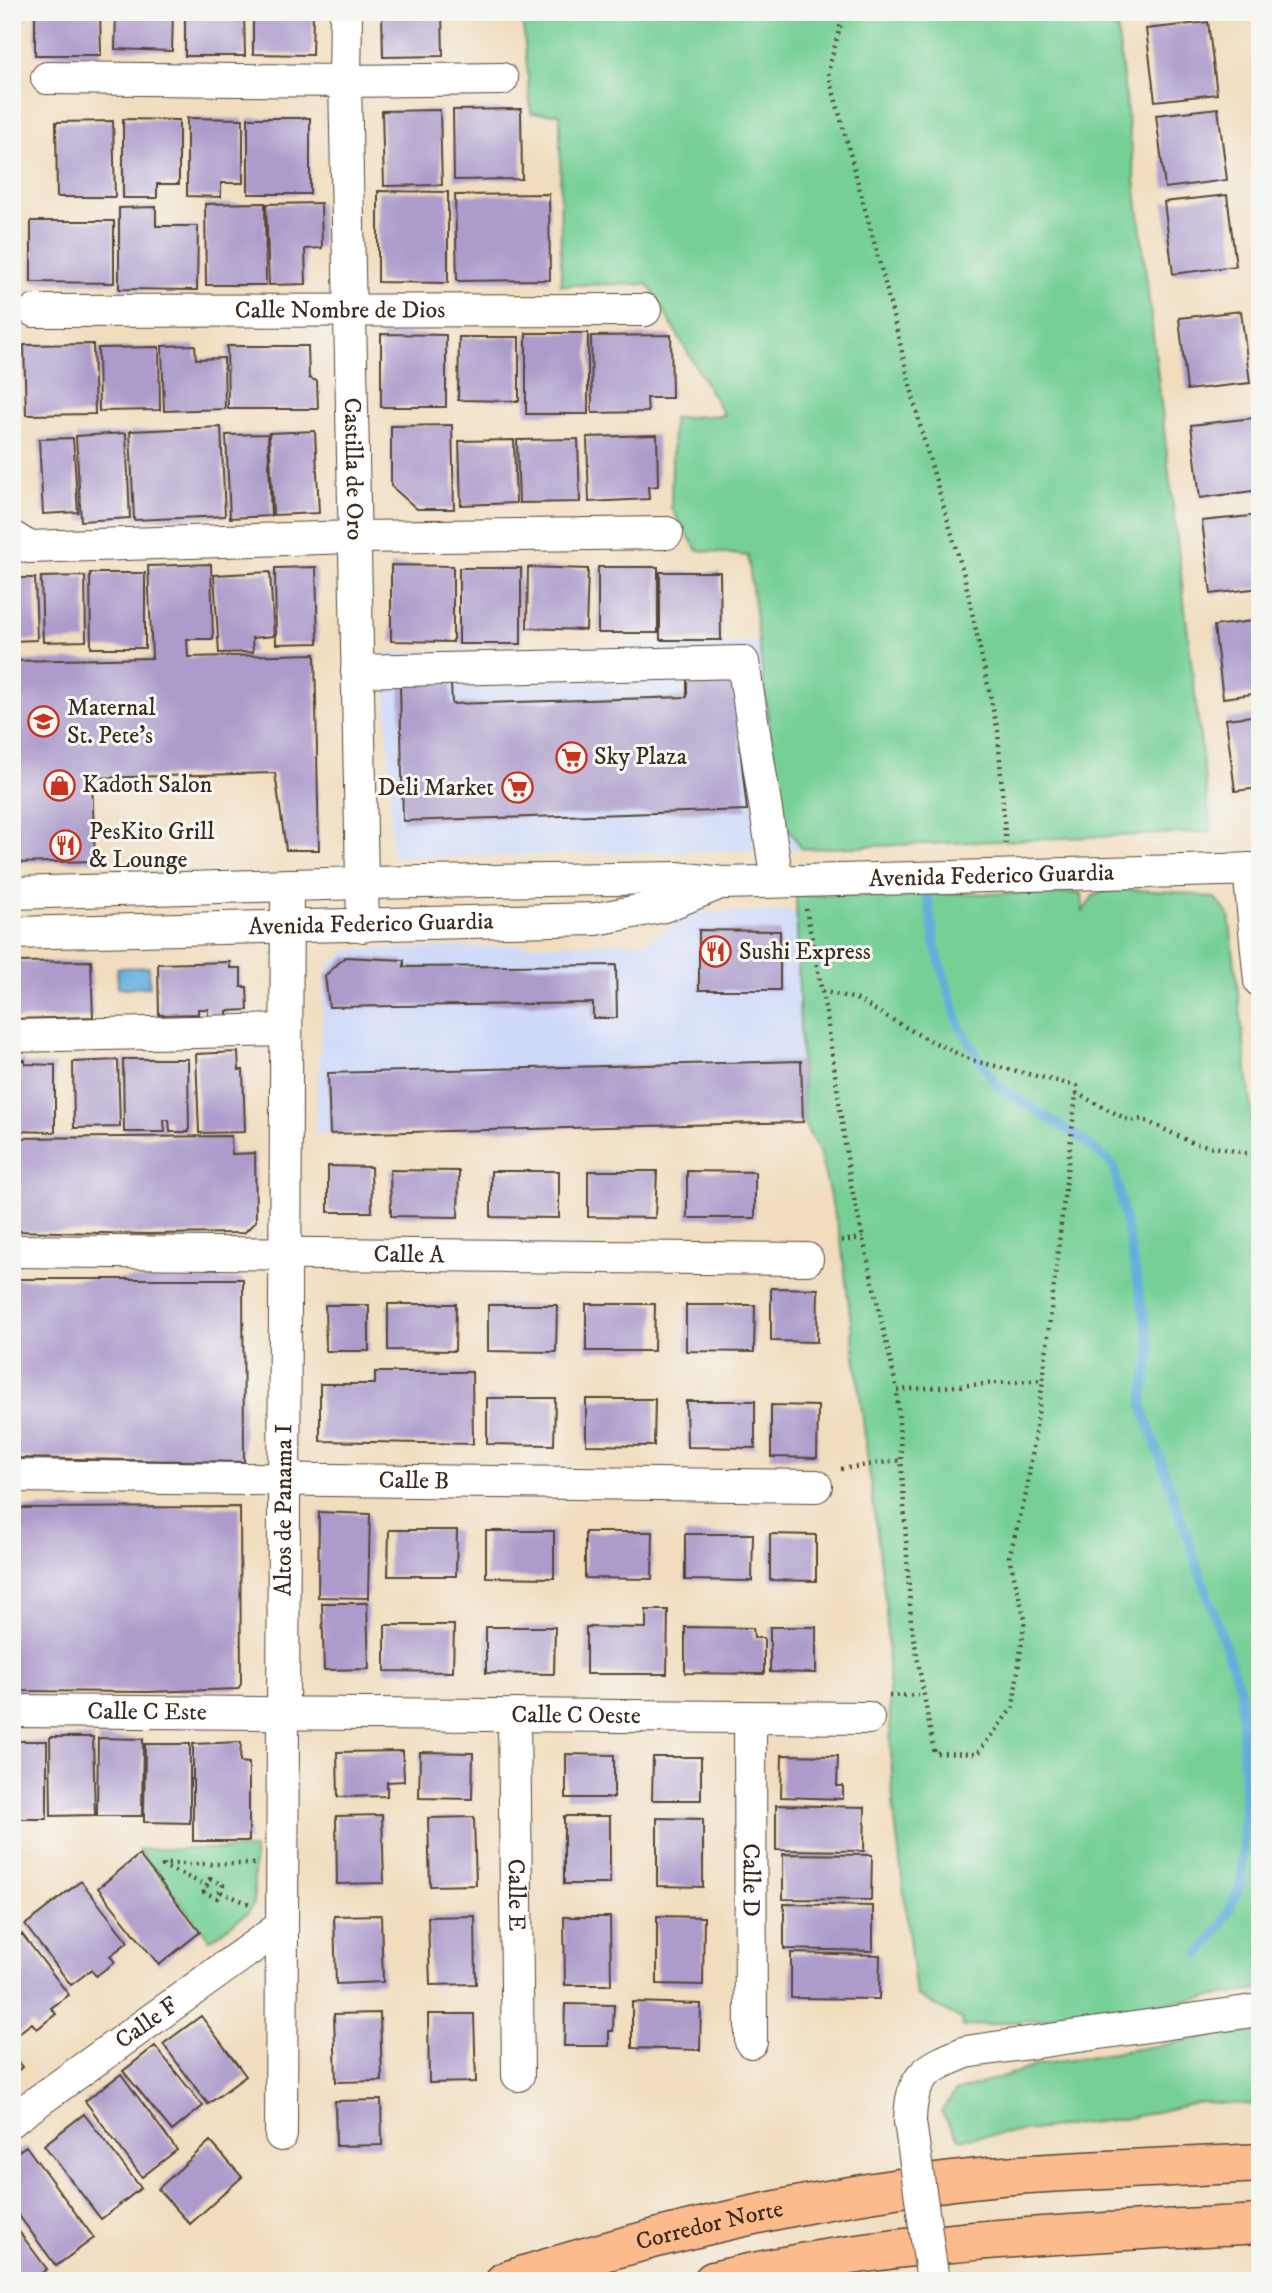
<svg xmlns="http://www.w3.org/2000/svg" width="1272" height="2293" font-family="'IM FELL DW Pica',serif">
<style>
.built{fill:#cfdaf9}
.green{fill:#76d096;stroke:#587d5a;stroke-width:2}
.water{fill:#62afdc;stroke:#4e6c7d;stroke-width:2}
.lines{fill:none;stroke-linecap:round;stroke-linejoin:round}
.stream{stroke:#62afdc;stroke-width:9}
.building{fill:#ac9bcb}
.minor-casing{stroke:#564536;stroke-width:34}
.highway-casing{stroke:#564536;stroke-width:41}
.path{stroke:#564536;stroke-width:4.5;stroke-dasharray:2 5;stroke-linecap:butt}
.minor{stroke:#fff;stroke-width:32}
.highway{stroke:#fbbb8d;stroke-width:38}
.minor-bridge-casing{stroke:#564536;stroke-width:34;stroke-linecap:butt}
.minor-bridge{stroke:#fff;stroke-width:32}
.labels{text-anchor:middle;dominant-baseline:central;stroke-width:6;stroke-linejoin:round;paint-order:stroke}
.street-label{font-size:24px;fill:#3b2a1e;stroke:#f6f6f2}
.poi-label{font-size:24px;fill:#3b2a1e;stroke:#f6f6f2;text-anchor:start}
</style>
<rect width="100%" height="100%" fill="#f6f6f2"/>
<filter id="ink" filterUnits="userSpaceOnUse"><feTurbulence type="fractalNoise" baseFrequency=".0143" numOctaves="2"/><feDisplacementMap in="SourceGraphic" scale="14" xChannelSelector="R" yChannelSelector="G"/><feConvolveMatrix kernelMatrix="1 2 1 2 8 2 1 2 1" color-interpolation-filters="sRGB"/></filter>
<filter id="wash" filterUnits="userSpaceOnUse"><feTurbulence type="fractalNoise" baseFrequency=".00686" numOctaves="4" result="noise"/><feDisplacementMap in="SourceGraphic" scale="28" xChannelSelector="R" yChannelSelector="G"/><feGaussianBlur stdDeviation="1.57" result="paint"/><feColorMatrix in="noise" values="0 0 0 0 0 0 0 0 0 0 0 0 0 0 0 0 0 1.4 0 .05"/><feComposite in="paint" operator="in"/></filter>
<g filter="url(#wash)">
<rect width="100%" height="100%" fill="#f1ddbe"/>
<path class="built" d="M760,642L780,813L801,849L400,858L392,854L385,652Z
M693,912H796L803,1122L315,1133L325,976L329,965L349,950L645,942Z"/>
<path class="green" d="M522,12H1227L1117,26L1211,832L801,849L780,813L748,556L697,550L671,508L673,418L724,415L648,284L561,285L560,114L531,113Z
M1111,889L1177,892L1215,898L1229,915L1260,1182V1990L1072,2016L962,2027L961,2020L916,1995L893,1803L886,1608L841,1241L819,1151L803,1122L796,895L1082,893L1083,912L1093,896Z
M138,1849H254V1904L246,1914L210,1940Z
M1260,2029V2105L1202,2102L1128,2118L960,2139L941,2112L955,2092L1039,2065Z"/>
<path class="water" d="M149,967L150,987L118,988L117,968Z"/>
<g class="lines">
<path class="stream" d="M928,898L936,950L960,1027L996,1085L1085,1141L1114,1166L1151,1349L1142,1405L1240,1689L1245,1797L1241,1884L1222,1924L1200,1954"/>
</g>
<g id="blocks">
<path class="building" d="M35,12H100L101,55H35Z
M116,12H173L172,51L115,49Z
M185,12H244L245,56H185Z
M253,12H313L312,55L253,54Z
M382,12H442L443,56L383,57Z
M1146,12H1173V14L1147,17Z
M1208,22L1217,94L1155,101L1146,29Z
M1218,108L1227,180L1165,188L1156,115Z
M521,109L522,179L454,180L453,110Z
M440,110L442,185L384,186L382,111Z
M187,118L243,119V183H221V197L187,196Z
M248,118H310V194H248Z
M123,119L179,120V184H157V198H123Z
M113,121L115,197H57L56,122Z
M378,191L448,192V283L378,282Z
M549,194L550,280L457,281L455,195Z
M1227,195L1236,266L1173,274L1164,202Z
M265,203L266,285H206L205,204Z
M321,203L322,248L305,249L306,284L269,285L266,204Z
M156,207V226H198L197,290L119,289V208Z
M31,221H114V283L31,282Z
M1241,311L1250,383L1187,390L1179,318Z
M526,333H588V414H526Z
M381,334L446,335V407H381Z
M671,335L672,398H647L648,412L592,413L591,336Z
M459,337H519V401L458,400Z
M93,344L95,414L26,415L24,345Z
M195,345L196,359L224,358L225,409L164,411L162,346Z
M227,346H308L309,378L317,381L318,409H228Z
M159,347L160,410L99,411L98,348Z
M1253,418L1260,470V490L1200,498L1191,425Z
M452,425L454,509H417L391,486V426Z
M221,427L225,516L134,520L130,431Z
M315,431L319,513L273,515L269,433Z
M126,433L130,518L81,521L76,436Z
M268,434L271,516L230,518L226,435Z
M657,435L658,486L648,487L649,499L589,502L587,437Z
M73,438L78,512L43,514L39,439Z
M578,439L580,502L519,503L517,440Z
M514,440L516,503L461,505L459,441Z
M1260,515V588L1211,594L1202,521Z
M211,564L213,639H187L188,657L315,654L319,850H286L275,773L92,778L95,861L12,863V661L152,658L148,566Z
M391,565L453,566V642L391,641Z
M316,567L318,643L276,644L275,568Z
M528,567L588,569L586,630L527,628Z
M598,567H658V633H598Z
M459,568H521V644H459Z
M270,572L274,636L252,638L253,652L219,653L214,575Z
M660,572H720L721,640H660Z
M90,573H145V648H91Z
M85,576L86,641L43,642L41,577Z
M12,578H35L37,640L12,641Z
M1260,620V693L1223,698L1214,626Z
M732,676L747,810L403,821L400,685L451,684L452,704L687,697V677Z
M1260,715V788L1235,791L1226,719Z
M699,930L780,931V990H699Z
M345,957L404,960V967L616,965L617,1018H593V1003L329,1007L325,976Z
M91,961L93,1017L12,1019V962Z
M230,962V968H241V987H247L248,1010L227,1011V1017H208V1009H198V1014L159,1015L158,964Z
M238,1052L239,1070H243L245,1132L199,1133L196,1054Z
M123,1059H188L189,1132H170L169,1120H164L165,1132H124Z
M12,1060H25V1064L55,1065V1132L12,1131Z
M118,1060L120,1127L74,1128L73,1062Z
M801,1061L803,1122L330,1134L328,1073Z
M231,1136L232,1154L255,1153L256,1221L244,1233L147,1234L12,1231V1138Z
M328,1166L371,1167L372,1212H328Z
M390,1170L459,1171L458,1217L391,1216Z
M491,1171H559V1218L491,1217Z
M588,1171H657L655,1218L588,1217Z
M687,1171L755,1172V1218H687Z
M12,1279H243L244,1462L12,1458Z
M771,1288L818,1289L817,1342L771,1341Z
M388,1304H456L455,1351L388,1350Z
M586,1304H655L654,1351H586Z
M325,1305H369V1351H326Z
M488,1305H557L556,1352L488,1351Z
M686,1305H755L754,1352L686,1351Z
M375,1372H472L473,1444L320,1441V1384H375Z
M487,1398H555L554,1445L487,1444Z
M586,1399H655L654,1446L586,1445Z
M686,1401H755V1448L687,1447Z
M771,1405L818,1406L817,1458L771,1457Z
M240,1507L241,1684L238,1689L148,1692L12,1691V1508Z
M319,1512L370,1514L368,1598L318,1597Z
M389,1530H457L456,1576H388Z
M486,1531H554V1578L486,1577Z
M585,1532H653L652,1579L585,1578Z
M685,1534H753L752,1581L685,1580Z
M770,1534L816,1535V1581L770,1580Z
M322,1603H367L369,1669L324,1670Z
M646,1610H668L667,1674H586V1627L646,1628Z
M385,1625H454L453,1672L385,1671Z
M486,1627H555L554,1674L486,1673Z
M685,1627L753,1628L754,1638H764V1674L685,1673Z
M770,1627H816V1673L770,1672Z
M50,1737H93L95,1815L51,1816Z
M98,1738L143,1739L142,1816H97Z
M12,1741H47V1819H12Z
M241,1742L240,1762L249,1763V1841H193V1744Z
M145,1744H190V1823L144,1822Z
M403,1751L404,1781L387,1782V1796L338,1797L337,1752Z
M420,1752L473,1753L472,1799L419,1798Z
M566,1754L614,1755V1798H566Z
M782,1755L838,1756L837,1786H843V1799L781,1797Z
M653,1757H701V1800H652Z
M776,1805L865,1807L864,1851L776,1850Z
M382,1815L384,1883L337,1884L336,1816Z
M564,1816H610V1884H564Z
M474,1817L476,1885L430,1886L428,1818Z
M657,1818L703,1819V1887L657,1886Z
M783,1854L872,1855L871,1900L783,1899Z
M139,1855L200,1932L159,1965L98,1888Z
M81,1881L128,1942L110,1956L115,1962L96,1976L91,1970L71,1985L25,1925Z
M784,1904L873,1906V1951L784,1949Z
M381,1915L383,1982L336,1984L334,1916Z
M475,1916L476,1984L430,1985L428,1917Z
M657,1916L704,1917L703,1985L657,1984Z
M564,1917H610L611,1985H565Z
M22,1934L69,1995L51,2008L56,2014L37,2029L32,2023L12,2038V1942Z
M791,1953L880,1955L879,1999L791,1998Z
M632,2002L701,2004L700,2050L632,2048Z
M565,2004L614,2005L613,2031H609V2046H564Z
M380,2013L382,2081L336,2082L334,2014Z
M428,2014H474L476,2082L429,2083Z
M201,2016L246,2076L208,2104L163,2044Z
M155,2046L203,2106L172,2131L123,2071Z
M12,2054L22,2067L12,2075Z
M121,2074L177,2150L142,2177L85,2101Z
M381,2100L382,2145L336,2146L335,2101Z
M84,2114L141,2188L101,2219L44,2145Z
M210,2141L242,2177L190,2224L158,2189Z
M26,2146L94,2238L56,2266L12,2206V2156Z
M12,2222L47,2269L31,2281H12Z"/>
</g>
</g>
<g filter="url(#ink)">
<use href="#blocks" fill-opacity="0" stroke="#564536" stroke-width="2"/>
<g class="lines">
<defs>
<g id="minor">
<path id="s1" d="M346,12L345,81L363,926"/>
<path d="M47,78L345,81L502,79"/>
<path id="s2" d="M34,311L645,310"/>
<path d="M12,537L28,547L355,537L667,533"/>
<path d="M357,671L743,662L777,881"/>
<path d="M1249,869L1260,981"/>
<path id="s3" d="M12,893L362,883L677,878L723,883L1260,869"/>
<path id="s4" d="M12,933L596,919L664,906L718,884"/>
<path d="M12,1036L286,1030"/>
<path id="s5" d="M12,1251L807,1259"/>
<path id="s6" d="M12,1476L816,1486"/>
<path id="s7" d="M12,1711L868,1718"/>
<path id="s8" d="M514,1715L518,2075"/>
<path id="s9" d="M750,1717L751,2042"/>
<path id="s10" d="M12,2120L282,1926"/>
<path d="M910,2122C911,2075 925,2069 966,2052L1260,2010"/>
<path id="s11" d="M281,2135L287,886"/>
</g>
<g id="highway">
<path id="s12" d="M505,2281C663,2232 825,2193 990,2177C1079,2169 1170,2168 1260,2163"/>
<path d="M713,2281C892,2238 1077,2234 1260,2224"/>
</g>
</defs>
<use href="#minor" class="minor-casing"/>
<use href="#highway" class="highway-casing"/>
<path class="path" d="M844,12L828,72L884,279L923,437L964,575L998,732L1006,848
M806,909L827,1018L851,1185L897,1390L1043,1380
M822,991L856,999L919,1035L971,1060L1077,1086L1043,1380L1026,1494L1009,1557L1025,1619L1013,1707L977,1754L934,1753L911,1621L897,1390
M1076,1093L1130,1121L1142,1119L1193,1143L1256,1155
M841,1241L863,1238
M841,1469L901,1460
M889,1696L924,1695
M210,1879L223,1885L217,1898L204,1892Z
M208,1886L163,1866V1864H254
M221,1892L252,1905"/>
<use href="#minor" class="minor"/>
<use href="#highway" class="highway"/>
<defs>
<path id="minor-bridge" d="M910,2122L933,2281"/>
</defs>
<use href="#minor-bridge" class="minor-bridge-casing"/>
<use href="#minor-bridge" class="minor-bridge"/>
</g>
</g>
<defs>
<symbol id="school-ring" viewBox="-11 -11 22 22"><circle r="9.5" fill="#f6f6f2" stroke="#c8321e" stroke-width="1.5"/><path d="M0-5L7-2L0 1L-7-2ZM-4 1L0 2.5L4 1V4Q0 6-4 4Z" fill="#c8321e"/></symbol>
<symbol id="supermarket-ring" viewBox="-11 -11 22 22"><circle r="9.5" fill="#f6f6f2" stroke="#c8321e" stroke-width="1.5"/><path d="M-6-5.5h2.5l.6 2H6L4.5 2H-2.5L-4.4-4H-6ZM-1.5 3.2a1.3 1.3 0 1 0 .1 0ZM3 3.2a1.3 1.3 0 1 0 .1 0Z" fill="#c8321e"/></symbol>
<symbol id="shop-ring" viewBox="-11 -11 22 22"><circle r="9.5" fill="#f6f6f2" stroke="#c8321e" stroke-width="1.5"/><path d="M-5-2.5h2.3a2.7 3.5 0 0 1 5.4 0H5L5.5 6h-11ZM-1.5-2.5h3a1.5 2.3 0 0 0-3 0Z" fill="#c8321e"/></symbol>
<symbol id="restaurant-ring" viewBox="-11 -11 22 22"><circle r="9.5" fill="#f6f6f2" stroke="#c8321e" stroke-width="1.5"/><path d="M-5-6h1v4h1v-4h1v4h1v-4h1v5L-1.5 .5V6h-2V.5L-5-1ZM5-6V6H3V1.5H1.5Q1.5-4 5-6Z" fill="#c8321e"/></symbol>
</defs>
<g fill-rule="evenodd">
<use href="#school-ring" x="26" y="704" width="35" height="35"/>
<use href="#supermarket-ring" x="554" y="740" width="35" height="35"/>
<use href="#shop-ring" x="42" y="768" width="35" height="35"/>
<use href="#supermarket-ring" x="500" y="770" width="35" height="35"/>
<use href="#restaurant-ring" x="48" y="828" width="35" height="35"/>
<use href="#restaurant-ring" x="698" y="934" width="35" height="35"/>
</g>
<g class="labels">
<g class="street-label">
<text stroke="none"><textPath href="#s2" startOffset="306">Calle Nombre de Dios</textPath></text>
<text stroke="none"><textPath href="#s1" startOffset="457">Castilla de Oro</textPath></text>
<text stroke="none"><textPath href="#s3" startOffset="980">Avenida Federico Guardia</textPath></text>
<text stroke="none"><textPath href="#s4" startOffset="359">Avenida Federico Guardia</textPath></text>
<text stroke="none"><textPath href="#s5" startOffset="397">Calle A</textPath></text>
<text stroke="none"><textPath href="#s6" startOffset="402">Calle B</textPath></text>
<text stroke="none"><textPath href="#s11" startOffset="625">Altos de Panama I</textPath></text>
<text stroke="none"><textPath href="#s7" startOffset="135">Calle C Este</textPath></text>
<text stroke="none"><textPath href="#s7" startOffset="564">Calle C Oeste</textPath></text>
<text stroke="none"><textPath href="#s9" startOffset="163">Calle D</textPath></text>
<text stroke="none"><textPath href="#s8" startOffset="180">Calle E</textPath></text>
<text stroke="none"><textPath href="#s10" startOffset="166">Calle F</textPath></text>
<text stroke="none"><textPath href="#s12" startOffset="212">Corredor Norte</textPath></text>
</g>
<g class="poi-label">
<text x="67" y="708">Maternal<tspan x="67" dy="28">St. Pete's</tspan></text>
<text x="594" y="757">Sky Plaza</text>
<text x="82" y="785">Kadoth Salon</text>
<text x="494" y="788" text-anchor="end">Deli Market</text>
<text x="89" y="832">PesKito Grill<tspan x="89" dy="28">&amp; Lounge</tspan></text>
<text x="739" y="952">Sushi Express</text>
</g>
</g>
<rect width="1272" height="2293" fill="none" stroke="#f6f6f2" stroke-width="42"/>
</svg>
